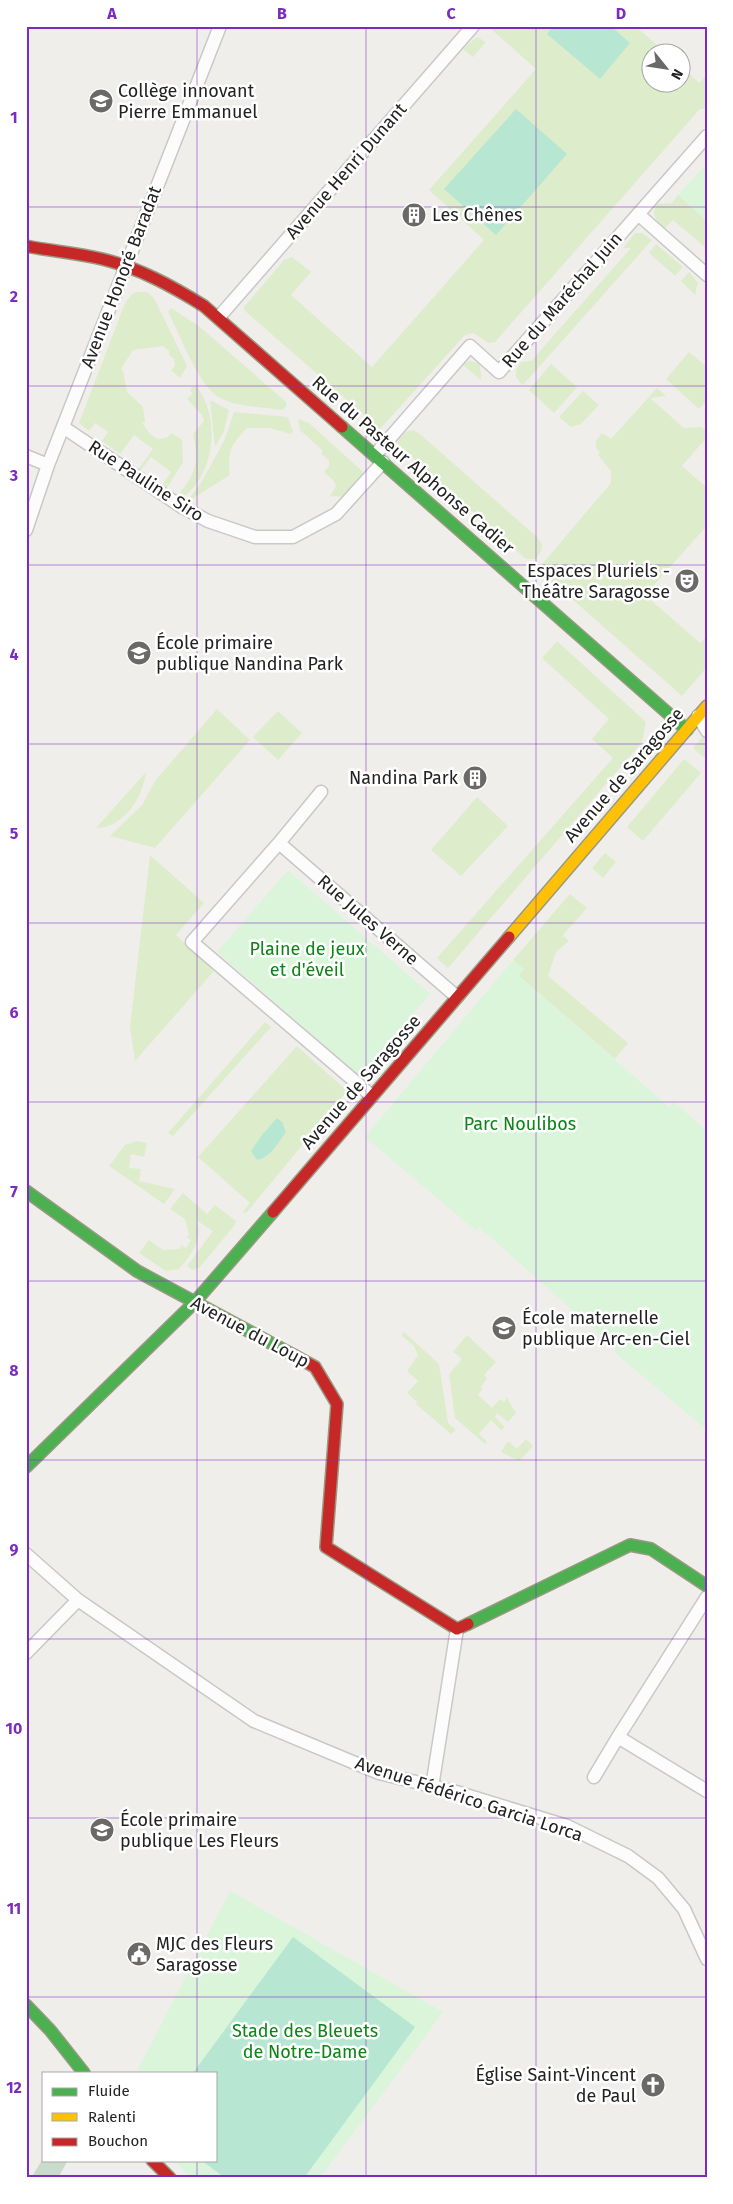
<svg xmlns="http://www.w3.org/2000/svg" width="733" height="2204" font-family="'Fira Sans',sans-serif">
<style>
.grass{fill:#ddeccb}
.cemetery{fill:#cadbca}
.park{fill:#daf5da}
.pitch{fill:#b7e6d2}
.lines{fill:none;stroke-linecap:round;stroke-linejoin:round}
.street-casing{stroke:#c9c8c7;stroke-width:15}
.fast-casing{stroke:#999a82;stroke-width:14}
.slow-casing{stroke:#999a82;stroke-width:14}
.jam-casing{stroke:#999a82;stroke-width:14}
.street{stroke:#fdfcfc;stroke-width:12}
.fast{stroke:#4caf50;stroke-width:11}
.slow{stroke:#ffc107;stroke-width:11}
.jam{stroke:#c62828;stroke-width:11}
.grid{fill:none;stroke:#7b2cbf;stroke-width:1;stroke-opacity:0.55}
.labels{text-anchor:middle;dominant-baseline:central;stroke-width:5;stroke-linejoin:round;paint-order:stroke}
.poi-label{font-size:18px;fill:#222;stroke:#fff;text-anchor:start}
.street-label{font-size:18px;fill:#222;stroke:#fff}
.park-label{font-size:18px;fill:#0c8416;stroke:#fff}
.neatline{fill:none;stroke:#7b2cbf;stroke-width:2}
.grid-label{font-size:16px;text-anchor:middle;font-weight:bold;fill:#7b2cbf}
</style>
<rect width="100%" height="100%" fill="#f0eeeb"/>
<path class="grass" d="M494,26H554L548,34L630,43L611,26H635L665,52H650V82H680L681,66L699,83L707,75V109H700L495,342L489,343L473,333L465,335L380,429L244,310V307L284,260L292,257L311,272L291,295L372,367L484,240L429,190L536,69L491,29Z
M477,37L486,42L473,57L463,49Z
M678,195L707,221V249L673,220L665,228C657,221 650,216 657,204L672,203Z
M635,233H642L652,240L523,385C513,376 514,372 521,362L531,361L631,248H623Z
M656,244L683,267L675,276L649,253Z
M689,272L698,283L695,295L681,281Z
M137,292H147L154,298L187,366L180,378L171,370L175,366L174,359L169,355V351L163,346L133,350L121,369L123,371L127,392L143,407L145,422L142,423L150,434L158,439L166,438L172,433L182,440L183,462L167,488L162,485L171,472L151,457L141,470L139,468L153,449L134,435L120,454L102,441L108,432L95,423L89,431L79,423L125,303L132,294Z
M171,308L200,327L286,402V407L282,410C264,407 239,407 222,399C198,388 181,335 168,312Z
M689,352L707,367V401L699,409L666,379Z
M469,361L480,363L481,380L463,365Z
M551,364L577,387L554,413L529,390Z
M192,387H197C221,418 215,475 182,498L180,493C197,471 199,461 193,434L204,421L202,415L187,399L193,393L190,391Z
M657,388L666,396L650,398L684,428L701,427L707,432V437L682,466L707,488V531L704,529L645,595L700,643L707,636V667L682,696L538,569L611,483V471L598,455L600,452L596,448V441L602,433L611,439Z
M583,391L599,405L581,424L571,427L559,417Z
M210,400L229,410L224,431L215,447Z
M234,412L288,417L293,432L291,434L270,428H247C231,445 227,451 230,475L187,502L202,481L224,441Z
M298,419L309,423L362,471L363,475L344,497L330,496L336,486L334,481L324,472L329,466V460L322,455V450L300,430Z
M413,430L420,434L538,538C545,546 542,552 535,559H526L398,445L397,441L406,432Z
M557,641L646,722L642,742L448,968L437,958L613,758L592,739L609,719L542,658Z
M217,709L250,740L155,848L110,836L142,805L155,781Z
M278,711L302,733L278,760L253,737Z
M703,736L707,739V760L693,748Z
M684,759L701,773L643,841L627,827Z
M146,772C143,797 124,828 96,828Z
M477,797L508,826L461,876L431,850Z
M605,853L616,862L603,878L592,868Z
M150,855L204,903L176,935L214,971L135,1061L130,1027Z
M570,894L587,908L563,935L569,941L556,952L548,976L628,1043L615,1059L518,975L524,969L513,960Z
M265,1022L271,1027L173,1136L168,1133Z
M297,1046L347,1091L247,1212L242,1213L250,1203L198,1157Z
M137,1141L147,1143L144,1157L131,1154L129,1168L141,1169L139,1181L175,1189L164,1204L109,1166L125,1145Z
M183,1193L207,1214L215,1205L236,1221L234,1226L199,1268L192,1270L187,1266L213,1231L196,1220C204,1238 191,1255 179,1269L166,1271L139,1253L149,1240L163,1250L179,1249L182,1245L186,1248L191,1240L187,1237L189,1235L185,1219L170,1209Z
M404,1332L439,1364L448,1423L456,1430L451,1434L416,1404L417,1402L407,1393L418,1381L407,1371L418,1355L414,1346L402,1336Z
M467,1335L496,1362L484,1375L487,1379L481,1386L482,1389L478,1395L492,1408L500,1399L504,1402L507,1398L516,1413L508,1422L497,1413L495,1417L505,1427L501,1430L491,1420L479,1434L487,1442L485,1444L455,1418L449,1374L462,1359L453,1352Z
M526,1439L533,1446L519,1461L501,1452L508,1441L517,1449Z"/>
<path class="cemetery" d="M44,2157V2160H68L58,2178H31Z"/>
<path class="park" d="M707,163V221L678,195Z
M288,870L430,994L359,1076L217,952Z
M513,960L524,969L519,976L669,1107L674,1102L707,1131V1430L614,1352L616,1349L479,1227L476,1231L365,1137Z
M230,1891L443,2012L320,2178H191L174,2160H216V2073H136Z"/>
<path class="pitch" d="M554,26H611L630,43L600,79L547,34Z
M516,109L567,154L496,235L444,189Z
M277,1118L282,1122L286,1132C277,1144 271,1157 257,1160L251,1151L262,1135Z
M293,1937L415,2027L304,2178H225L201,2160H216V2073H193Z"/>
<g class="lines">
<defs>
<path id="street" d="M638,214L707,275
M219,317L473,26
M63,427L182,507L208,521L255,537H293L336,514L383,462
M375,455L470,346L499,372L707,136
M26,456L48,465
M26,530L48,465L220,26
M698,716L707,731
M279,843L321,792
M372,1096L192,942L279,843L457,997
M26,1554L78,1600L254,1721L379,1773L456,1792L567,1826L628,1856L658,1878L684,1909L707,1959
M707,1597L618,1737L707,1791
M26,1653L78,1600
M594,1777L618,1737
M432,1787L457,1629"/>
<path id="fast" d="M342,427L687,730
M26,1191L137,1271L295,1356
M26,1467L194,1303L273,1212
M468,1624L630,1545L651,1549L707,1586
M26,2005L50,2030L84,2073"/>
<path id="slow" d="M509,937L707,706"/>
<path id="jam" d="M26,246C51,251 77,253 102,259C139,268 172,286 204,306L342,427
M273,1212L509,937
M295,1356L315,1367L337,1404L326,1547L457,1629L468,1624
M152,2160L170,2178"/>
</defs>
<use href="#street" class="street-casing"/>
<use href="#fast" class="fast-casing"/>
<use href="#slow" class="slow-casing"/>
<use href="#jam" class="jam-casing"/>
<use href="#street" class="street"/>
<use href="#fast" class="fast"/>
<use href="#slow" class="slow"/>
<use href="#jam" class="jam"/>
</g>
<path class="grid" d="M197,26V2073M366,26V2178M536,26V2178M26,207H707M26,386H707M26,565H707M26,744H707M26,923H707M26,1102H707M26,1281H707M26,1460H707M26,1639H707M26,1818H707M26,1997H707M197,2160V2178"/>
<defs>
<symbol id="school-disc" viewBox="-11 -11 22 22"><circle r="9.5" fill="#6a6968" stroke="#fff"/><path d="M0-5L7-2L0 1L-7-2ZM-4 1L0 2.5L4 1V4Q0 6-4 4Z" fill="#fff"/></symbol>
<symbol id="building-disc" viewBox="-11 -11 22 22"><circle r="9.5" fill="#6a6968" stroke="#fff"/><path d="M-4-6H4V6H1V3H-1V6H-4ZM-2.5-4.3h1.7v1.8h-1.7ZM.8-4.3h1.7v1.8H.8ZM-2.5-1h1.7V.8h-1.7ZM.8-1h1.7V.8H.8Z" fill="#fff"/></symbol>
<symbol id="theatre-disc" viewBox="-11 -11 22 22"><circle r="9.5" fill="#6a6968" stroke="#fff"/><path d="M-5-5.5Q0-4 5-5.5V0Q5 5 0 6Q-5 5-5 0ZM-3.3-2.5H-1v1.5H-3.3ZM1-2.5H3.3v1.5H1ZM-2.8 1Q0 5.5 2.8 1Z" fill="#fff"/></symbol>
<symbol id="civic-disc" viewBox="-11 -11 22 22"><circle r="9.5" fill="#6a6968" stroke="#fff"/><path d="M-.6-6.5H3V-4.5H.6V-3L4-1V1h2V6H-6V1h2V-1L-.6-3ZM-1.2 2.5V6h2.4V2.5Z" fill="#fff"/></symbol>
<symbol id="church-disc" viewBox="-11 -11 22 22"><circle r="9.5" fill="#6a6968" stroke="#fff"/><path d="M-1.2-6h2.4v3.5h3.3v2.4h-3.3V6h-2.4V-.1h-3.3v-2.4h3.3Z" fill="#fff"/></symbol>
</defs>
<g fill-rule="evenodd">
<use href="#school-disc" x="87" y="87" width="28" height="28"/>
<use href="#building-disc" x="400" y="201" width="28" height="28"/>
<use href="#theatre-disc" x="673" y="567" width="28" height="28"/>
<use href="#school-disc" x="125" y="639" width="28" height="28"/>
<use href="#building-disc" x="461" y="764" width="28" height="28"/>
<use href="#school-disc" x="490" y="1314" width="28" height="28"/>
<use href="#school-disc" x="88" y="1816" width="28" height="28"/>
<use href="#civic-disc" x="125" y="1940" width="28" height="28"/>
<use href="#church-disc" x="639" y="2071" width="28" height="28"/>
</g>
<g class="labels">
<g class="poi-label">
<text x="118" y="91">Collège innovant<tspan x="118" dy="21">Pierre Emmanuel</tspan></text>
<text x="432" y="215">Les Chênes</text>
<text x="670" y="571" text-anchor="end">Espaces Pluriels -<tspan x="670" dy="21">Théâtre Saragosse</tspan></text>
<text x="156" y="643">École primaire<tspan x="156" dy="21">publique Nandina Park</tspan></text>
<text x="458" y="778" text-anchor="end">Nandina Park</text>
<text x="522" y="1318">École maternelle<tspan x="522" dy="21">publique Arc-en-Ciel</tspan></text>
<text x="120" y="1820">École primaire<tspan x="120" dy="21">publique Les Fleurs</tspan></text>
<text x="156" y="1944">MJC des Fleurs<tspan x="156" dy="21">Saragosse</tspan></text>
<text x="636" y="2075" text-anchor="end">Église Saint-Vincent<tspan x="636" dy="21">de Paul</tspan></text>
</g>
<g class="street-label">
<text transform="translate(346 171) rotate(-49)">Avenue Henri Dunant</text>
<text transform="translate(121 277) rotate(-69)">Avenue Honoré Baradat</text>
<text transform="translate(562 300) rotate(-49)">Rue du Maréchal Juin</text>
<text transform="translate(413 465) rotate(41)">Rue du Pasteur Alphonse Cadier</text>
<text transform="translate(146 481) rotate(33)">Rue Pauline Siro</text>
<text transform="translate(624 775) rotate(-49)">Avenue de Saragosse</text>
<text transform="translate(368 920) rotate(41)">Rue Jules Verne</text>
<text transform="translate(361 1082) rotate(-49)">Avenue de Saragosse</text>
<text transform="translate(250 1332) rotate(28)">Avenue du Loup</text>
<text transform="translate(469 1799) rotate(18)">Avenue Fédérico Garcia Lorca</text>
</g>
<g class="park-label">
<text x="307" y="949">Plaine de jeux<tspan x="307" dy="21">et d'éveil</tspan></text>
<text x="520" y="1124">Parc Noulibos</text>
<text x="305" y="2031">Stade des Bleuets<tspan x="305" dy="21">de Notre-Dame</tspan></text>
</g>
</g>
<rect width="733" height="2204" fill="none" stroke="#ffffff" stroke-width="55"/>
<rect x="42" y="2072" width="175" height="90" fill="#ffffff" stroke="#a7a7a7"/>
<rect x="52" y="2088" width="25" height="8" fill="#4caf50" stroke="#a7a7a7"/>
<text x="88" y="2096" font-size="15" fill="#222222">Fluide</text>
<rect x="52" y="2113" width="25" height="8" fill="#ffc107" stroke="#a7a7a7"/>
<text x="88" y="2122" font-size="15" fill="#222222">Ralenti</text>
<rect x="52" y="2138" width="25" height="8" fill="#c62828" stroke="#a7a7a7"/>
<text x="88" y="2146" font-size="15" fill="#222222">Bouchon</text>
<g transform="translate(666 68) rotate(120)"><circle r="24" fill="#ffffff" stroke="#a7a7a7"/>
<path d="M0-4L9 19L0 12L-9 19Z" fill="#6a6968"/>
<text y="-8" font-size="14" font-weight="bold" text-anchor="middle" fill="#222222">N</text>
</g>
<rect x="28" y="28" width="678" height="2148" class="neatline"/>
<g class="grid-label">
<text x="112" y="19">A</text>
<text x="282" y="19">B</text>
<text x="451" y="19">C</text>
<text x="621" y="19">D</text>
<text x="14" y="123">1</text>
<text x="14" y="302">2</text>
<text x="14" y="481">3</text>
<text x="14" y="660">4</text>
<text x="14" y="839">5</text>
<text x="14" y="1018">6</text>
<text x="14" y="1197">7</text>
<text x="14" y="1376">8</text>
<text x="14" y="1555">9</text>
<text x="14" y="1734">10</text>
<text x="14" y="1914">11</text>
<text x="14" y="2093">12</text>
</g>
</svg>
